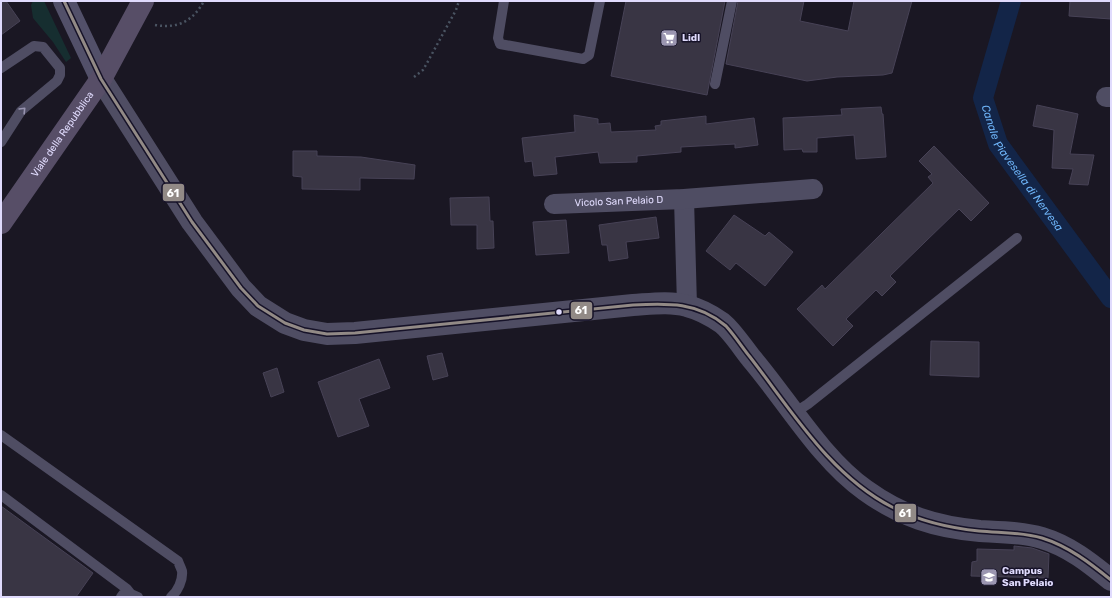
<svg xmlns="http://www.w3.org/2000/svg" width="1112" height="598" font-family="Rubik,sans-serif">
<style>
.green{fill:#162e30}
.lines{fill:none;stroke-linecap:round;stroke-linejoin:round}
.canal{stroke:#132548;stroke-width:20}
.building{fill:#393544;stroke:#474256}
.path{stroke:#4a5462;stroke-width:2.5;stroke-dasharray:2 3;stroke-linecap:butt}
.service{stroke:#4f4d63;stroke-width:10}
.minor{stroke:#4f4d63;stroke-width:20}
.tertiary{stroke:#4f4d63;stroke-width:22}
.secondary{stroke:#525069;stroke-width:22}
.primary{stroke:#574e67;stroke-width:22}
.bus-1-casing{stroke:#161228;stroke-width:6}
.bus-1{stroke:#928a86;stroke-width:3}
.oneway{stroke:#9894b0}
.bus-dot{fill:#e0dbfd;stroke:#161228;stroke-width:1.5}
.labels{text-anchor:middle;dominant-baseline:central;stroke-width:3;stroke-linejoin:round;paint-order:stroke}
.poi-label{font-size:10px;font-weight:bold;fill:#e0dbfd;stroke:#161228;text-anchor:start}
.street-label{font-size:10px;fill:#e0dbfd;stroke:#161228}
.water-label{font-size:11px;font-style:italic;fill:#6eb4f8;stroke:#161228}
.line-badge{stroke:#161228;stroke-width:1.5}
.badge-label{font-size:11px;text-anchor:middle;font-weight:bold;fill:#fff}
</style>
<rect width="100%" height="100%" fill="#1a1723"/>
<path class="green" d="M33,1H44L71,58L66,62L53,42L33,18L31,5Z"/>
<g class="lines">
<path class="canal" id="s1" d="M1011,1L983,98L998,144L1111,298"/>
</g>
<path class="building" d="M1,1H6L20,21L1,35Z
M626,1H725L707,95L611,76Z
M738,1H804L800,21L848,31L854,1H912L892,73L883,75L837,77L807,81L726,64Z
M1070,1H1111V19L1069,16Z
M1037,105L1078,114L1070,154L1094,155L1088,185L1069,184L1073,169L1052,168L1054,130L1033,126Z
M881,107L882,114H883L886,157L856,159L854,135L817,138V152H803L802,149L784,150L783,118L842,115L841,109Z
M574,115L598,119V124L610,123L611,132L656,130L655,126L661,125V121L706,116V124L754,118L758,145L735,148V144L681,147V152L637,156V162L600,163L598,152L555,157L557,174L534,176L532,161L525,162L522,138L575,132Z
M934,146L989,203L971,221L959,209L890,276L896,282L882,296L876,290L846,319L853,326L833,346L797,309L822,285L825,289L933,183L928,177L932,174L919,161Z
M293,151H317V156L361,157L415,165L414,179L360,178V190L302,189V177L293,176Z
M489,197L490,221H493L494,248L477,249V225H451L450,198Z
M734,215L765,236L769,232L793,252L765,286L736,263L730,270L706,251Z
M656,217L659,238L626,242L628,258L609,261L607,245H602L599,225Z
M566,220L569,253L536,255L533,222Z
M931,341L979,342V377L930,375Z
M442,353L448,376L433,380L427,356Z
M379,359L390,388L359,399L369,426L338,437L318,382Z
M277,368L284,392L271,397L263,373Z
M1,506L93,573L76,597H1Z
M1014,546L1032,548L1049,554L1048,578L971,576L972,562L977,561V549L1014,550Z"/>
<g class="lines">
<path class="path" d="M155,25C178,29 193,21 204,1
M414,77L423,70L427,63L456,10L459,1"/>
<path class="service" d="M504,1L498,38L500,44L583,59L589,55L600,1
M1,68L34,46L43,47L60,68V75L57,81L21,111L1,142
M715,84L732,1
M794,413L808,404L1017,238
M1,435L178,561C179,564 181,568 182,571C183,580 178,591 171,597
M1,495L127,589
M121,597L127,589L131,594L138,597"/>
<g class="minor">
<path d="M1106,97H1111"/>
<path d="M684,199L687,305"/>
<path id="s2" d="M554,204L684,199L813,189"/>
</g>
<path class="tertiary" d="M101,79L192,222L241,288L258,306L285,323L304,330L327,334L355,333L633,305C650,304 670,301 687,306C699,309 712,316 722,323C732,331 743,348 751,358C787,400 820,458 865,490C901,516 935,527 980,531C1000,532 1022,532 1042,538C1069,546 1090,563 1111,580"/>
<path class="secondary" d="M64,1L101,79"/>
<path class="primary" id="s3" d="M1,223L101,79L143,1"/>
<defs>
<path id="bus-1" d="M64,1L101,79L192,222L241,288L258,306L285,323L304,330L327,334L355,333L633,305C668,303 698,302 726,326C735,336 742,347 750,357C792,411 830,475 892,507C919,521 949,528 979,531C1000,533 1021,532 1042,538C1068,546 1090,563 1111,580"/>
</defs>
<use href="#bus-1" class="bus-1-casing"/>
<use href="#bus-1" class="bus-1"/>
</g>
<defs><path id="oneway-chevron" d="M-2-3.5L2.5 0L-2 3.5" fill="none" stroke-width="1.6" stroke-linecap="round" stroke-linejoin="round"/></defs>
<use class="oneway" href="#oneway-chevron" transform="translate(23 110) rotate(-46)"/>
<defs>
<symbol id="supermarket-square" viewBox="-11 -11 22 22"><rect x="-9" y="-9" width="18" height="18" rx="4" fill="#9b96b1" stroke="#161228"/><path d="M-6-5.5h2.5l.6 2H6L4.5 2H-2.5L-4.4-4H-6ZM-1.5 3.2a1.3 1.3 0 1 0 .1 0ZM3 3.2a1.3 1.3 0 1 0 .1 0Z" fill="#fff"/></symbol>
<symbol id="school-square" viewBox="-11 -11 22 22"><rect x="-9" y="-9" width="18" height="18" rx="4" fill="#9b96b1" stroke="#161228"/><path d="M0-5L7-2L0 1L-7-2ZM-4 1L0 2.5L4 1V4Q0 6-4 4Z" fill="#fff"/></symbol>
</defs>
<g fill-rule="evenodd">
<use href="#supermarket-square" x="659" y="28" width="20" height="20"/>
<use href="#school-square" x="979" y="567" width="20" height="20"/>
</g>
<circle class="bus-dot" cx="559" cy="312" r="3.5"/>
<g class="labels">
<g class="poi-label">
<text x="682" y="38">Lidl</text>
<text x="1002" y="571">Campus<tspan x="1002" dy="12">San Pelaio</tspan></text>
</g>
<g class="street-label">
<text stroke="none"><textPath href="#s3" startOffset="108">Viale della Repubblica</textPath></text>
<text stroke="none"><textPath href="#s2" startOffset="65">Vicolo San Pelaio D</textPath></text>
</g>
<g class="water-label">
<text stroke="none"><textPath href="#s1" startOffset="182">Canale Piavesella di Nervesa</textPath></text>
</g>
</g>
<g class="line-badge">
<rect x="162" y="183" width="23" height="19" rx="4" fill="#928a86"/>
<rect x="570" y="301" width="23" height="19" rx="4" fill="#928a86"/>
<rect x="894" y="503" width="23" height="20" rx="4" fill="#928a86"/>
</g>
<g class="badge-label">
<text x="173" y="197">61</text>
<text x="581" y="314">61</text>
<text x="905" y="517">61</text>
</g>
<rect width="1112" height="598" fill="none" stroke="#e0dbfd" stroke-width="4"/>
</svg>
